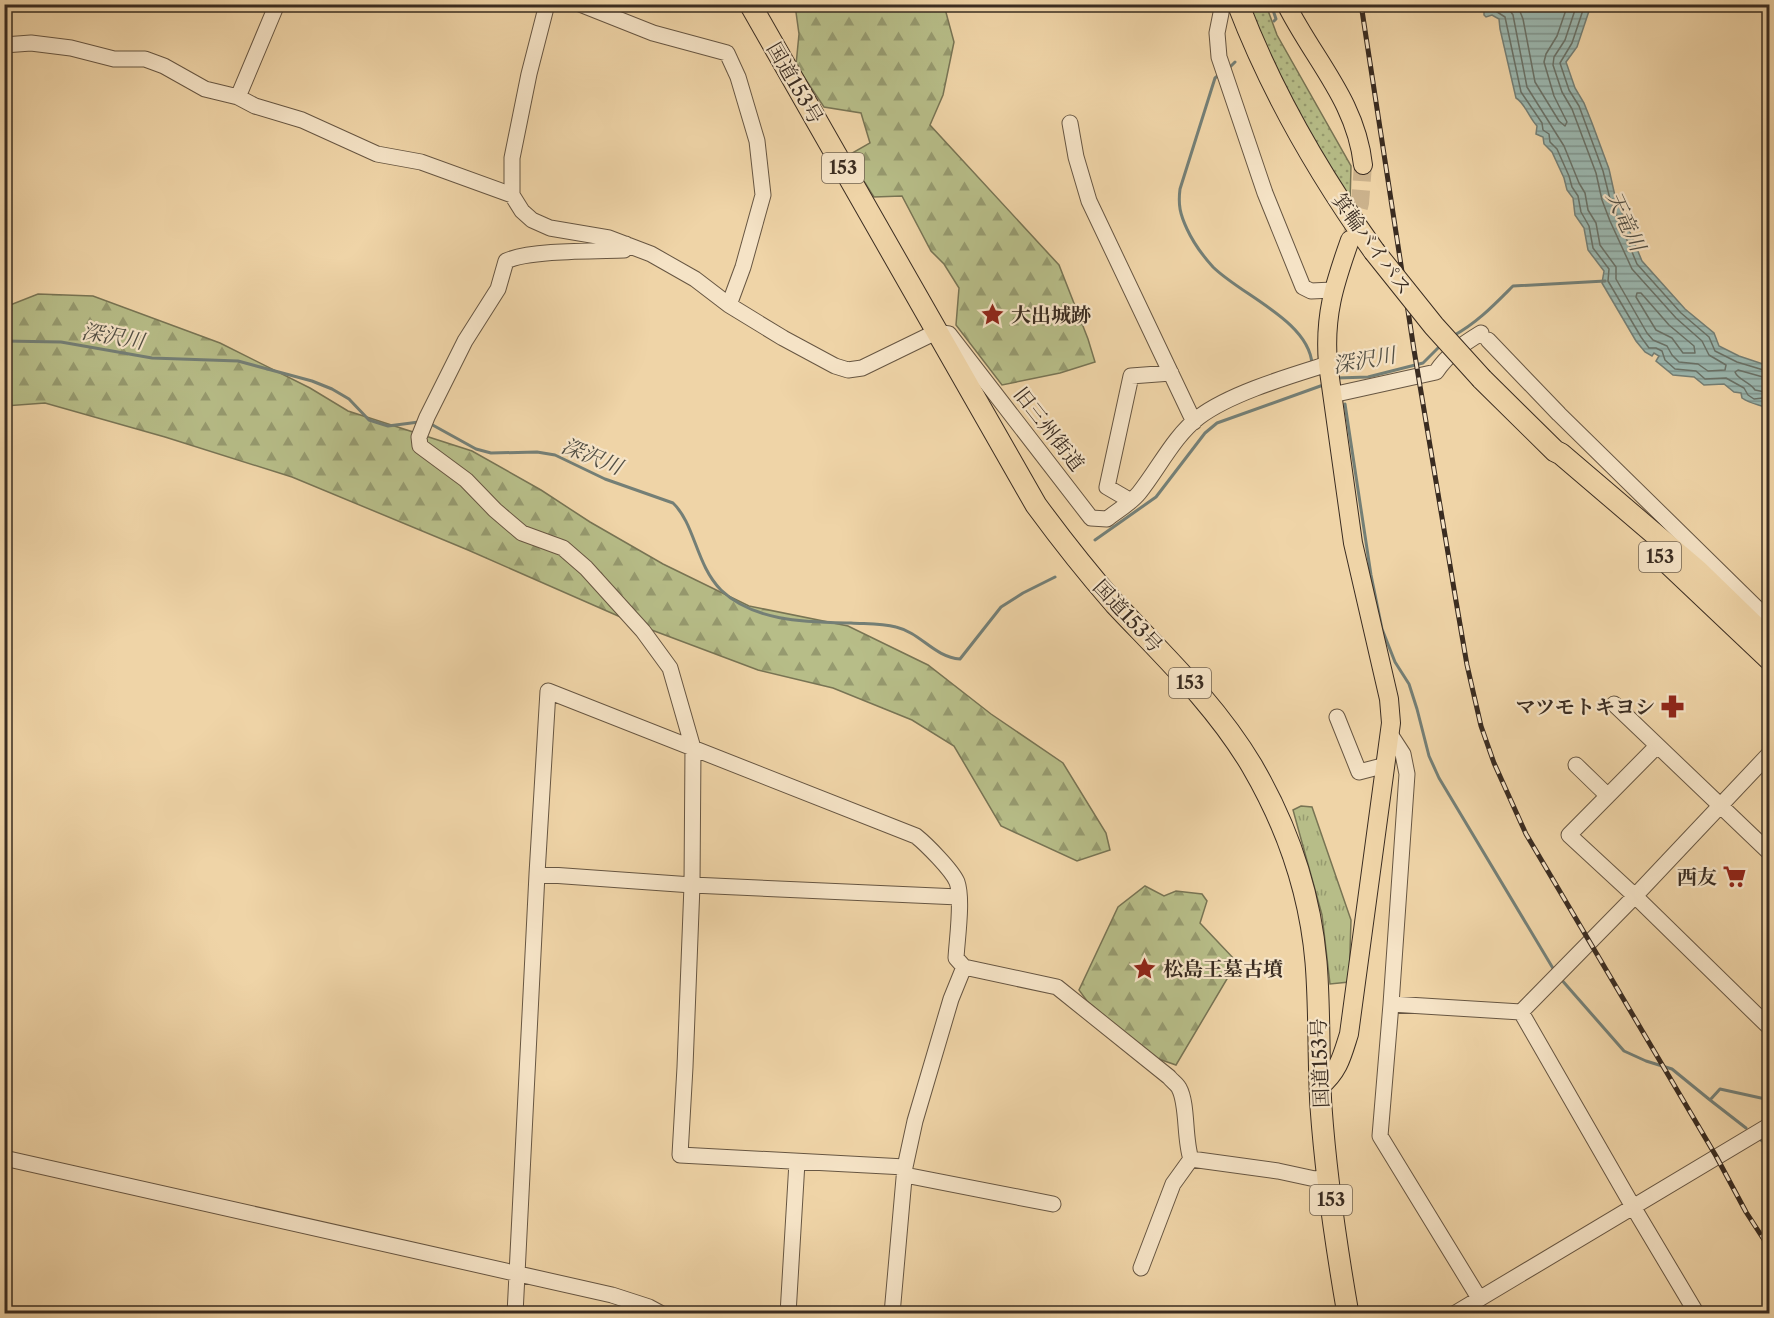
<svg xmlns="http://www.w3.org/2000/svg" width="1774" height="1318" font-family="'Libre Caslon Text','Noto Serif JP',serif">
<style>
.grass{fill:url(#grass-dots);stroke:#787454;stroke-width:1.5}
.forest{fill:url(#forest-firs);stroke:#787454;stroke-width:1.5}
.park{fill:url(#park-tufts);stroke:#787454;stroke-width:1.5}
.water{fill:url(#water-rules);stroke:#747f76;stroke-width:1.5}
.lines{fill:none;stroke-linecap:round;stroke-linejoin:round}
.shore{stroke:#6a7268;stroke-width:1.5}
.stream{stroke:#747f76;stroke-width:3}
.major-tunnel{stroke:#cbb28c;stroke-width:18;stroke-dasharray:18 9;stroke-linecap:butt}
.minor-casing{stroke:#675642;stroke-width:17}
.major-casing{stroke:#3a2c21;stroke-width:20}
.highway-casing{stroke:#3a2c21;stroke-width:23}
.minor{stroke:#f5e3c6;stroke-width:15}
.major{stroke:#efd4a7;stroke-width:18}
.highway{stroke:#efd4a7;stroke-width:21}
.rail-casing{stroke:#3a2c21;stroke-width:5}
.rail{stroke:#f5e3c6;stroke-width:3;stroke-dasharray:9;stroke-linecap:butt}
.highway-bridge-casing{stroke:#3a2c21;stroke-width:23;stroke-linecap:butt}
.highway-bridge{stroke:#efd4a7;stroke-width:21}
.labels{text-anchor:middle;dominant-baseline:central;stroke-width:4.5;stroke-linejoin:round;paint-order:stroke}
.shield{fill:#f5e3c6;stroke:#726352;stroke-width:1.5}
.shield-label{font-size:18px;font-weight:bold;fill:#3a2c21}
.street-label{font-size:20px;fill:#3a2c21;stroke:#f5e3c6}
.poi-label{font-size:20px;font-weight:bold;fill:#3a2c21;stroke:#f5e3c6;text-anchor:start}
.water-label{font-size:21px;font-style:italic;fill:#524f44;stroke:#f5e3c6}
</style>
<defs>
<pattern id="grass-dots" width="8" height="8" patternUnits="userSpaceOnUse" patternTransform="scale(1.5)"><rect width="8" height="8" fill="#b7bd88"/><path d="M2 2h.1M6 6h.1" fill="none" stroke="#969a6f" stroke-width="1.8" stroke-linecap="round"/></pattern>
<pattern id="forest-firs" width="22" height="20" patternUnits="userSpaceOnUse" patternTransform="scale(1.5)"><rect width="22" height="20" fill="#b7bd88"/><path d="M5 1l3.5 6h-7zM16 11l3.5 6h-7z" fill="#969a6f"/></pattern>
<pattern id="park-tufts" width="24" height="20" patternUnits="userSpaceOnUse" patternTransform="scale(1.5)"><rect width="24" height="20" fill="#b7bd88"/><path d="M3 7l-1-3M5 7V3M7 7l1-3M15 17l-1-3M17 17v-4M19 17l1-3" fill="none" stroke="#969a6f"/></pattern>
<pattern id="water-rules" width="6" height="5" patternUnits="userSpaceOnUse" patternTransform="scale(1.5)"><rect width="6" height="5" fill="#9bb7af"/><path d="M0 2.5h6" fill="none" stroke="#7f958e"/></pattern>
</defs>
<rect width="100%" height="100%" fill="#efd4a7"/>
<filter id="stains"><feTurbulence type="fractalNoise" baseFrequency=".00333" numOctaves="4"/><feColorMatrix values="0 0 0 0 .2 0 0 0 0 .09 0 0 0 0 .02 0 0 0 .5 -.17"/></filter>
<radialGradient id="worn" r=".72"><stop offset=".6" stop-color="#630" stop-opacity="0"/><stop offset="1" stop-color="#630" stop-opacity=".3"/></radialGradient>
<path class="grass" d="M1246,5H1266L1277,35L1351,166L1350,204L1315,147Z"/>
<path class="forest" d="M795,5H944L954,42L943,95L930,125L1059,265L1088,339L1095,362L1060,373L1002,385L956,325L959,288L944,264L931,251L902,196L874,197L847,156L870,143L861,113L824,107L796,65L799,34Z
M38,294L93,296L220,343L310,388L348,411L472,451L541,490L590,522L663,564L749,606L848,626L928,665L991,714L1063,763L1106,833L1110,850L1077,861L1001,826L954,746L912,720L833,688L758,670L641,626L468,550L292,477L165,437L45,403L5,406V307Z
M1145,886L1164,896L1176,891L1202,894L1207,901L1200,923L1237,962L1176,1065L1153,1057L1087,1001L1079,990L1118,907Z"/>
<path class="park" d="M1301,806L1312,807L1351,920L1349,982L1330,984L1322,915L1293,810Z"/>
<path class="water" d="M1484,5H1591L1577,47L1566,62L1575,88L1584,103L1592,123L1609,169L1615,196L1642,261L1685,309L1714,333L1719,346L1739,356L1769,366V409C1760,404 1752,405 1742,398L1741,393L1734,392L1724,384L1704,385L1694,377L1673,375L1656,361L1659,356L1654,353L1652,356L1645,352L1636,341L1602,283L1604,271L1588,250L1584,228L1575,215L1573,198L1567,190L1564,178L1552,152L1544,144L1543,137L1536,134L1537,126C1529,118 1525,103 1516,98L1500,29L1499,19L1492,15L1486,17L1484,15Z"/>
<g class="lines">
<path class="shore" d="M1490,4L1491,8L1505,17L1521,92L1542,123L1543,130L1549,134L1550,142L1557,149L1569,176L1572,187L1578,196L1581,212L1589,226L1593,248L1609,269L1608,281L1641,337L1649,348H1656L1662,351L1665,360L1675,369L1696,371L1705,379L1726,378L1744,388L1748,395L1754,399L1763,398L1770,402
M1501,4L1509,9L1513,15L1527,87L1564,146L1579,183L1585,193L1588,210L1596,223L1600,245L1616,267V279L1647,333L1653,340L1667,346L1672,355L1679,362L1698,364L1708,371L1725,370L1726,365L1709,355L1702,341L1676,318L1632,269L1610,221L1602,200L1596,173L1572,109L1562,92L1553,65L1554,57L1565,40L1577,4
M1517,4L1523,19L1535,82L1559,121L1565,126L1567,122L1554,96L1544,62L1546,54L1557,36L1568,4
M1585,4L1572,43L1560,63L1569,90L1579,106L1603,171L1610,199L1637,264L1681,313L1709,337L1715,351L1737,362L1770,372
M1637,293H1641L1669,325L1694,346L1695,353H1683L1672,338L1656,330L1636,297Z
M1770,379L1738,370L1735,372C1738,380 1750,382 1755,390L1770,393"/>
<path class="stream" d="M1271,4L1276,19L1274,21
M1228,69L1235,62
M1220,74L1215,78L1180,189C1178,205 1180,214 1187,229C1193,242 1203,256 1213,267C1241,295 1309,321 1312,364
M1453,336C1477,323 1494,305 1513,286L1605,281
M4,341L61,342L152,358L238,361L312,381L332,389L349,399L369,420L388,426L419,422
M1337,378L1368,377L1423,363L1441,345
M1345,404L1371,575L1382,629L1395,662L1409,684L1417,709L1429,756L1439,778L1554,970
M429,423L476,449L491,453L537,452L555,455L605,479L673,503C695,524 696,565 721,590C754,622 808,622 851,623C866,624 881,623 896,627C921,633 934,657 960,659L1001,607L1023,593L1055,577
M1095,540L1156,497L1205,433L1217,423L1326,384
M1560,978L1624,1051L1646,1061L1672,1069L1710,1100L1720,1089L1770,1100
M1710,1100L1746,1128
M1761,1140L1770,1147"/>
<path class="major-tunnel" d="M1352,234L1360,203L1363,165"/>
<defs>
<path id="minor" d="M547,4L529,74L512,158V195L522,211L532,220L550,228L609,238L651,254L695,279L729,305L783,338L835,366L848,370L862,368L936,332L949,334L1091,518L1107,519C1117,511 1131,503 1139,493C1159,468 1174,436 1199,417C1231,393 1290,376 1328,364
M580,4L653,33L727,53L738,77L757,141L763,195L743,267L729,305
M1221,13L1217,33L1219,57L1265,193L1303,287L1311,291L1333,290
M4,45L31,43L71,48L114,59H145L164,66L205,89L238,97L255,106L302,120L377,154L421,162L512,195
M238,97L277,4
M1070,123L1076,157L1089,201L1194,422
M626,244L624,250C597,251 529,250 506,261L498,289L465,341L427,417L419,437L420,446L466,480L495,510L522,533L563,548L586,568L643,631L670,668L693,748L692,885L685,1067L680,1155L905,1167
M1488,340L1559,414L1770,621
M1332,395L1436,372C1448,354 1463,344 1481,333
M1131,501L1107,487L1131,376L1171,373
M1614,704L1770,853
M1337,717L1359,772L1386,765
M1390,734L1403,754L1407,774L1391,1004L1380,1136L1479,1298
M1657,746L1569,835L1635,896L1770,1028
M1576,765L1607,795
M537,874L692,885L959,897
M1391,1004L1521,1012L1632,1205L1697,1314
M1521,1012L1635,896L1770,753
M4,1158L612,1295L649,1307L662,1314
M905,1175L1053,1204
M1141,1268L1173,1184L1191,1159
M515,1314L537,874L548,691L916,836C926,844 952,870 957,882C963,899 957,939 956,958L964,967L1057,987L1169,1077C1172,1081 1177,1084 1179,1088C1188,1104 1184,1139 1191,1159L1278,1171L1315,1179L1328,1177
M788,1314L797,1162
M892,1314L905,1167L915,1121L951,999L964,967
M1454,1314L1770,1125"/>
<path id="major" d="M1286,4C1314,60 1356,101 1363,165
M1320,1087C1339,1071 1342,1056 1349,1034L1391,723L1389,699L1353,543L1328,364C1324,316 1334,285 1350,240"/>
<path id="highway" d="M750,4L1036,505C1061,539 1087,572 1115,604C1164,656 1215,704 1252,766C1287,826 1310,893 1316,962C1320,1010 1318,1059 1321,1107C1326,1177 1336,1245 1348,1314
M1238,4C1272,93 1319,174 1374,251
M1482,379L1555,451L1561,454L1698,571L1770,641
M1657,553L1770,660"/>
</defs>
<use href="#minor" class="minor-casing"/>
<use href="#major" class="major-casing"/>
<use href="#highway" class="highway-casing"/>
<use href="#minor" class="minor"/>
<use href="#major" class="major"/>
<use href="#highway" class="highway"/>
<defs>
<path id="rail" d="M1361,4L1414,350L1456,601L1467,665L1481,726L1494,763L1526,834L1716,1156L1746,1212L1770,1249"/>
</defs>
<use href="#rail" class="rail-casing"/>
<use href="#rail" class="rail"/>
<defs>
<path id="highway-bridge" d="M1374,251L1434,326L1482,379"/>
</defs>
<use href="#highway-bridge" class="highway-bridge-casing"/>
<use href="#highway-bridge" class="highway-bridge"/>
</g>
<defs>
<symbol id="sight-bare" viewBox="-9 -9 18 18"><path d="M0-6L1.8-2.2L6-1.7L2.9 1.2L3.7 5.4L0 3.3L-3.7 5.4L-2.9 1.2L-6-1.7L-1.8-2.2Z" fill="#8f2418" stroke="#f5e3c6" stroke-width="2.5" paint-order="stroke"/></symbol>
<symbol id="pharmacy-bare" viewBox="-9 -9 18 18"><path d="M-2-6h4v4h4v4h-4v4h-4v-4h-4v-4h4Z" fill="#8f2418" stroke="#f5e3c6" stroke-width="2.5" paint-order="stroke"/></symbol>
<symbol id="supermarket-bare" viewBox="-9 -9 18 18"><path d="M-6-5.5h2.5l.6 2H6L4.5 2H-2.5L-4.4-4H-6ZM-1.5 3.2a1.3 1.3 0 1 0 .1 0ZM3 3.2a1.3 1.3 0 1 0 .1 0Z" fill="#8f2418" stroke="#f5e3c6" stroke-width="2.5" paint-order="stroke"/></symbol>
</defs>
<g fill-rule="evenodd">
<use href="#sight-bare" x="976" y="298" width="33" height="33"/>
<use href="#pharmacy-bare" x="1656" y="690" width="33" height="33"/>
<use href="#supermarket-bare" x="1718" y="860" width="33" height="33"/>
<use href="#sight-bare" x="1128" y="952" width="33" height="33"/>
</g>
<g class="labels">
<g class="shield">
<rect x="822" y="153" width="42" height="30" rx="4.5"/>
<rect x="1639" y="542" width="42" height="30" rx="4.5"/>
<rect x="1169" y="668" width="42" height="30" rx="4.5"/>
<rect x="1310" y="1185" width="42" height="30" rx="4.5"/>
</g>
<g class="shield-label">
<text x="843" y="168">153</text>
<text x="1660" y="557">153</text>
<text x="1190" y="683">153</text>
<text x="1331" y="1200">153</text>
</g>
<g class="street-label">
<text transform="translate(795 83) rotate(60)">国道153号</text>
<text transform="translate(1372 244) rotate(54)">箕輪バイパス</text>
<text transform="translate(1049 429) rotate(52)">旧三州街道</text>
<text transform="translate(1128 616) rotate(47)">国道153号</text>
<text transform="translate(1320 1063) rotate(-92)">国道153号</text>
</g>
<g class="poi-label">
<text x="1011" y="315">大出城跡</text>
<text x="1655" y="707" text-anchor="end">マツモトキヨシ</text>
<text x="1717" y="877" text-anchor="end">西友</text>
<text x="1163" y="969">松島王墓古墳</text>
</g>
<g class="water-label">
<text transform="translate(1626 221) rotate(65)">天竜川</text>
<text transform="translate(113 336) rotate(10)">深沢川</text>
<text transform="translate(1364 360) rotate(-10)">深沢川</text>
<text transform="translate(592 456) rotate(22)">深沢川</text>
</g>
</g>
<rect width="1774" height="1318" fill="none" stroke="#efd4a7" stroke-width="24"/>
<rect x="6" y="6" width="1762" height="1306" fill="none" stroke="#3a2c21" stroke-width="3"/>
<rect x="12" y="12" width="1750" height="1294" fill="none" stroke="#3a2c21" stroke-width="1.5"/>
<rect width="100%" height="100%" filter="url(#stains)"/>
<rect width="100%" height="100%" fill="url(#worn)"/>
</svg>
